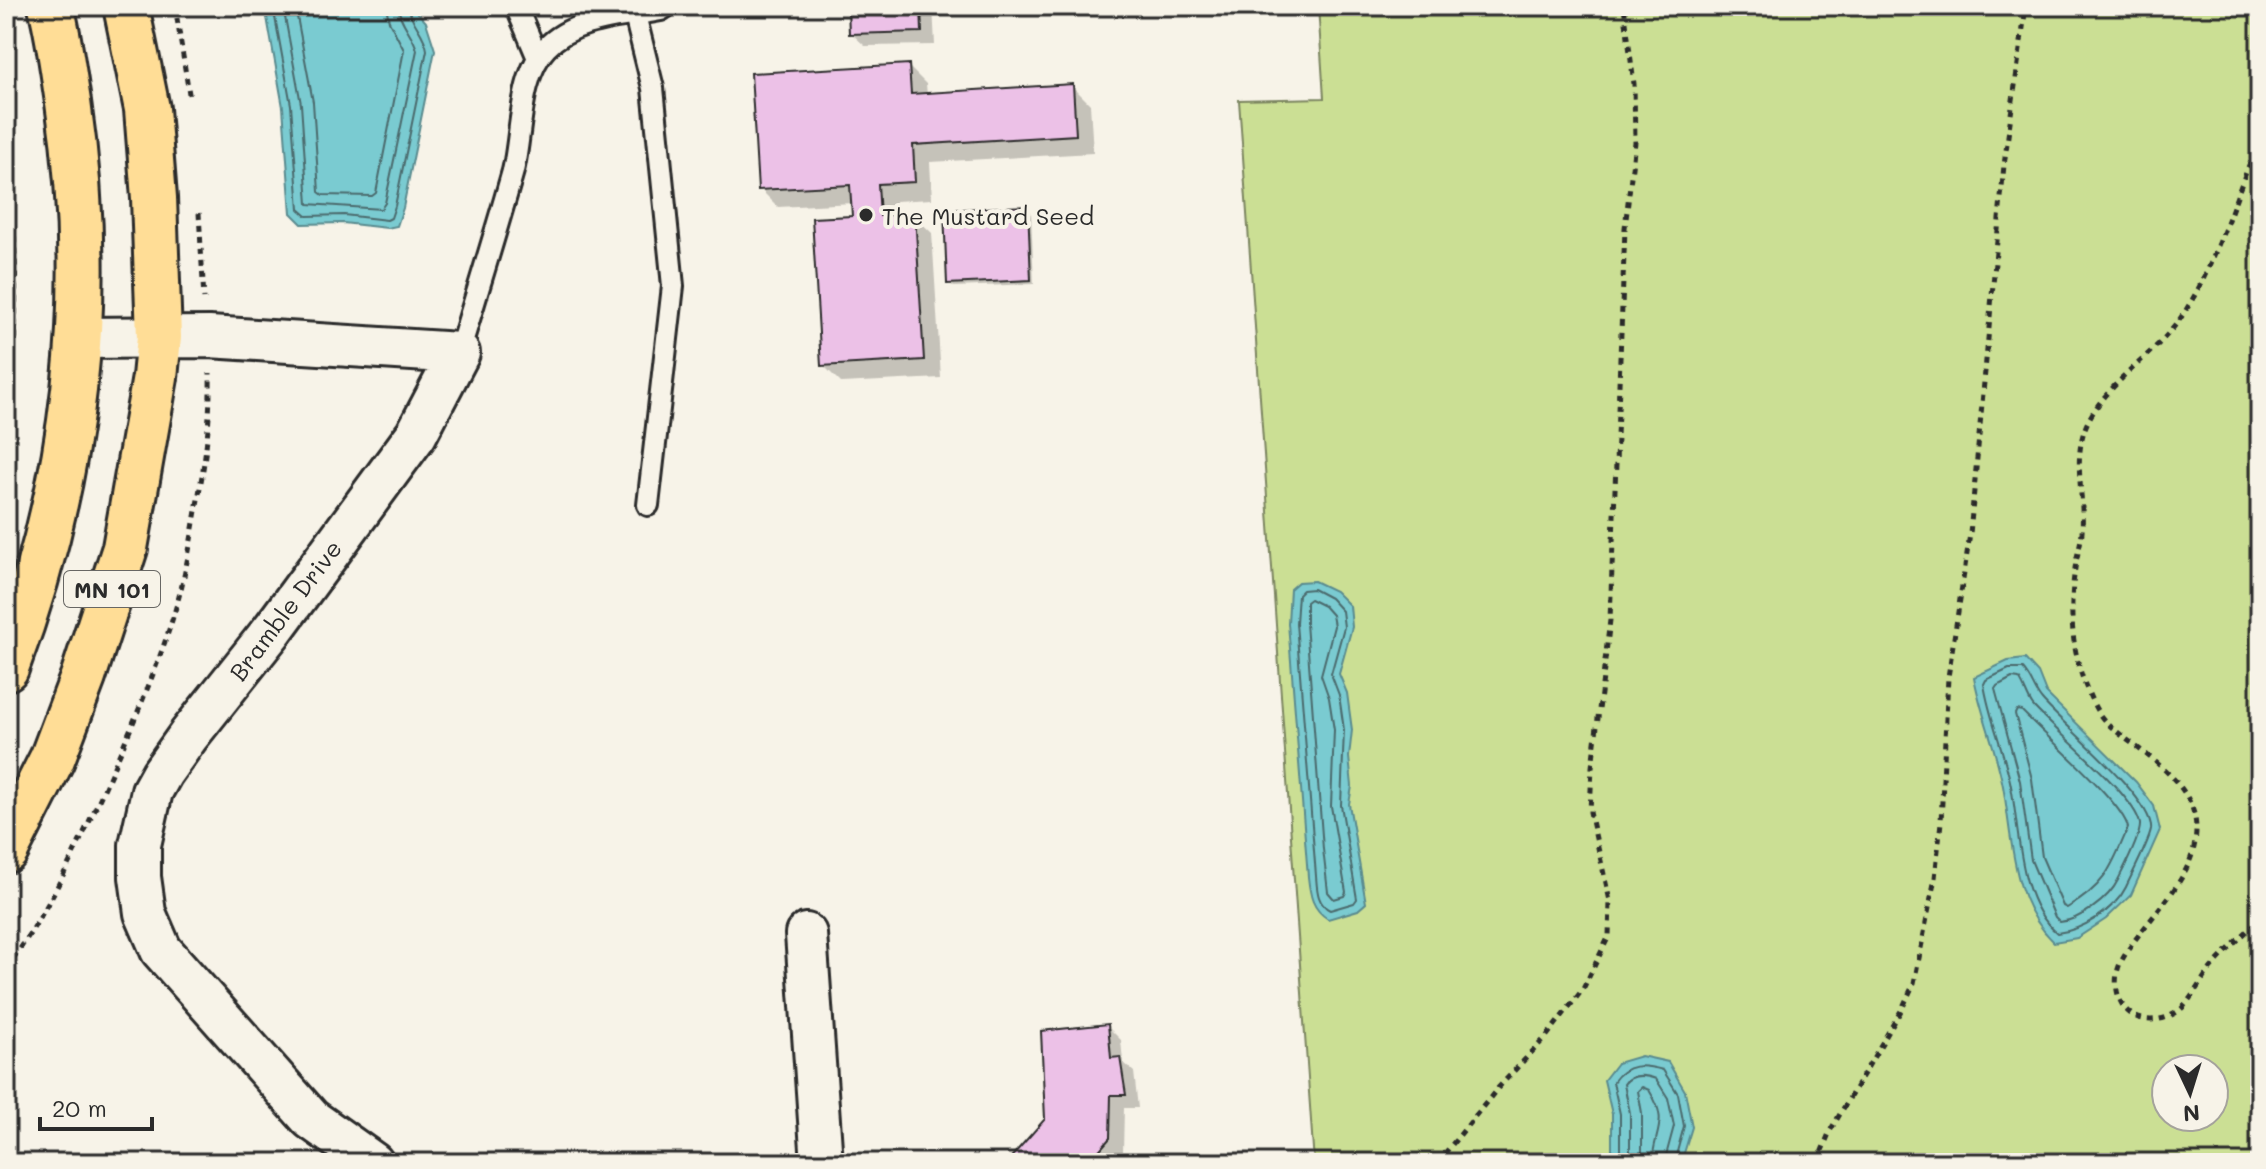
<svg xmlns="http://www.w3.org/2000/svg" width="2266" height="1169" font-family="Mali,sans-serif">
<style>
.green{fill:#cbdf94;stroke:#7b8560;stroke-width:2;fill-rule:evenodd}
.water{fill:#7acbd1;stroke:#5a8b8f;stroke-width:2}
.shadow{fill:#0003}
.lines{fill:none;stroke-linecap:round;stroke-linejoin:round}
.shore{stroke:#4b6b6d;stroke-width:2}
.building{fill:#ecc1e7;stroke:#2b2b2b;stroke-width:2}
.service-casing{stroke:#2b2b2b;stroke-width:26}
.minor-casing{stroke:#2b2b2b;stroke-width:46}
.primary-casing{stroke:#2b2b2b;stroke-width:50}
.path{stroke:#2b2b2b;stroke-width:5;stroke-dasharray:6 6;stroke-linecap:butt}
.service{stroke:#f7f3e8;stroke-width:20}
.minor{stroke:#f7f3e8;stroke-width:40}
.primary{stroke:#ffdd96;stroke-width:44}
.poi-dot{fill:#2b2b2b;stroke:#f7f3e8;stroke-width:3}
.labels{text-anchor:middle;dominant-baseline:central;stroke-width:8;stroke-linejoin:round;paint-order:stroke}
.shield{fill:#f7f3e8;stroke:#686764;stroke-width:2}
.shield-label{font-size:22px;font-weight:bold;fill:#2b2b2b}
.poi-label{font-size:24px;fill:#2b2b2b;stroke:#f7f3e8;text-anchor:start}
.street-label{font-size:24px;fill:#2b2b2b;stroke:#f7f3e8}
</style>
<rect width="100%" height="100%" fill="#f7f3e8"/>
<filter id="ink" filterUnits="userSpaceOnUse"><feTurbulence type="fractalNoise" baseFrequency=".0125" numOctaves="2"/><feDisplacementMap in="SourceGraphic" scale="16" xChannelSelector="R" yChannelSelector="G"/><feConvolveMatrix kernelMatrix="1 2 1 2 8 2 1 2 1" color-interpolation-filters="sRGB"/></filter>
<g filter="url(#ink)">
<path class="green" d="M1318,6H2260V1163H1314L1239,100L1324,98ZM2166,1069H2214V1117H2166Z"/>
<path class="water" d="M265,6H412L426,22L435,50L403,208L397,226L387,228L343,223L302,224L291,213L283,107Z
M1314,581L1335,591L1350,606L1352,627L1339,674L1347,693L1352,730L1349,757L1352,786L1349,804L1366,903L1358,910L1328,919C1312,909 1310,895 1308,877L1288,623L1290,589L1298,582Z
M2025,659L2038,673L2046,693L2136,782L2154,806L2160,830L2131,895L2106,919L2077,938L2054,942C2011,901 2013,840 2003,786C1996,749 1981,714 1974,677L2008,661Z
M1641,1056L1668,1062L1685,1091L1692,1127L1681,1163H1612V1114L1604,1080L1617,1063Z"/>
<path class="shadow" d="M850,6H933L935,45L865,46L851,33Z
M908,66L926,84L927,95L1072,86L1090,104L1093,153L930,162L932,199L895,201L896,217L914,216L932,233L941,378L841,383L823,365L854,218L853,203L778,207L760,189Z
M1027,208L1031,212L1034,284L954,287L949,283Z
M1107,1026L1121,1040L1123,1062L1134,1072L1138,1108H1124L1123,1152L1114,1163H1009L1048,1120Z"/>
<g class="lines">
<path class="shore" d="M273,6L291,105L299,209L307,216L344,215L387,220L391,218L395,206L427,50C425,33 410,22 408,6
M283,6L301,104L308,204L381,209L385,203L417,50C413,34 399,22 398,6
M295,6L313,102L319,192L323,195L372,196L376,193L404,50L389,21L386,6
M1313,589L1330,598L1342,611L1344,627L1331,674L1339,695L1344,730L1341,805L1357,899L1354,903L1330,910C1317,904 1317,889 1316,876L1296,623L1298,594L1302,590Z
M1310,599L1324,606L1332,615L1334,626L1321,675L1329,698L1334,730L1331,806L1346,892L1344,896L1334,899L1328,892L1323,849L1306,623V602Z
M2009,669H2023C2032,679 2034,691 2042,700C2063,725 2155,800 2151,830C2149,842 2132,874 2126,887C2115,910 2081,931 2057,933C2017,900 2020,827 2010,781C2003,748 1989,717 1984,684L1986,680Z
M2012,678L2019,679C2025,687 2027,698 2033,706C2056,732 2135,795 2140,824C2141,836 2124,868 2118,880C2109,899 2080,920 2060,922L2055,917L2031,860L2020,781L1995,689L1997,686Z
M2017,710L2022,711C2043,734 2124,803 2128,828C2111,868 2106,885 2067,908L2063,906L2042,857L2032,779L2015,714Z
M1620,1163V1114L1613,1082C1626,1063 1642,1064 1663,1070L1678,1094L1684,1126L1674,1163
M1630,1163V1113L1624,1084C1632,1073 1645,1075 1656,1079L1668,1098L1674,1126L1664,1163
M1642,1163V1113L1638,1091L1642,1087L1649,1090C1670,1123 1654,1130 1652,1163"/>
</g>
<path class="building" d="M848,6H921L922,32L849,34Z
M909,64L911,94L1073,84L1076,135L913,145L915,182L878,184L880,216L915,214L924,360L821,366L812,218L852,216L850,185L758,190L751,73Z
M1028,206L1031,280L947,284L944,210Z
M1108,1024L1111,1058L1120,1057L1126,1095H1111L1110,1138L1088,1163H1006L1045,1119L1041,1031Z"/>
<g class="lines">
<defs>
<path id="service" d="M516,6L538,58
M635,15L653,88L673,286L648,505
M459,353C477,292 496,232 513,171C522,134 519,76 546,48C573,18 624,17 661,10L667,6"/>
<path id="minor" d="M79,338L209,337L459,353L416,435L274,628L189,735L162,773L152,791L140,845V877L145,913L161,950L311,1119L373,1163
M806,934L822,1163"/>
<path id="primary" d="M6,668C76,482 97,298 68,102C63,70 59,37 51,6
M6,850L52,759L83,677L125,548L155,377L159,337L154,198L147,109L126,6"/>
</defs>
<use href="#service" class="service-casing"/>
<use href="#minor" class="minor-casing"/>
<use href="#primary" class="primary-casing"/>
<path class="path" d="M175,6L190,100
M2260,140C2233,197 2218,263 2182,316C2157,353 2115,377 2092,414C2069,451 2085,492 2082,532C2081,542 2078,552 2076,562C2069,604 2070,647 2086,687C2091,699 2097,714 2107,723C2139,753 2197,780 2196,831C2195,882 2145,918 2122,960C2112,976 2115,1003 2131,1014C2146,1025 2172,1020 2185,1005C2195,993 2202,978 2213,966C2228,949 2244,934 2260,919
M6,141C17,236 20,336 6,430
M199,213L204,299
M6,968C48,913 76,850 105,787C131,728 158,669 176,607C186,574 191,539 197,505C205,461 211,418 210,373
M1437,1163L1498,1088L1546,1037L1583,989L1609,936L1610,901L1590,812L1592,767L1610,620L1625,228L1635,142L1634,84L1624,6
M1817,1163L1830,1131L1902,1009L1914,983L1935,878L1941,822L1948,677L1970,534L2004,165L2026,6"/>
<use href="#service" class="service"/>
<use href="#minor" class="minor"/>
<use href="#primary" class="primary"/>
</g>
</g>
<circle class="poi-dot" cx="866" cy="215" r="8"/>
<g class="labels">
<rect class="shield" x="64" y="571" width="96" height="36" rx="6"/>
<g class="shield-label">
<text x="112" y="589">MN 101</text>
</g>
<g class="poi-label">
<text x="882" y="215">The Mustard Seed</text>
</g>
<g class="street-label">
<text transform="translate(285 610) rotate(-53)">Bramble Drive</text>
</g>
</g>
<rect width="2266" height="1169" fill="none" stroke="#f7f3e8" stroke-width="32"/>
<rect x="16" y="16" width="2234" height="1137" fill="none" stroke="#2b2b2b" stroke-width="3" filter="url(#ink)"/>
<g transform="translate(2190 1093) rotate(176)"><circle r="38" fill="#f7f3e8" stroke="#a5a39c" stroke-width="2"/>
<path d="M0-6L14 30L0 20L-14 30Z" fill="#2b2b2b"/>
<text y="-12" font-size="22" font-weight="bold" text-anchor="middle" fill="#2b2b2b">N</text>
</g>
<path d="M40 1117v12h112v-12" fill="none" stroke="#2b2b2b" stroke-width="4"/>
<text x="52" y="1117" font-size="24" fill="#2b2b2b" stroke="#f7f3e8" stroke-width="6" paint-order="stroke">20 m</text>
</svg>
